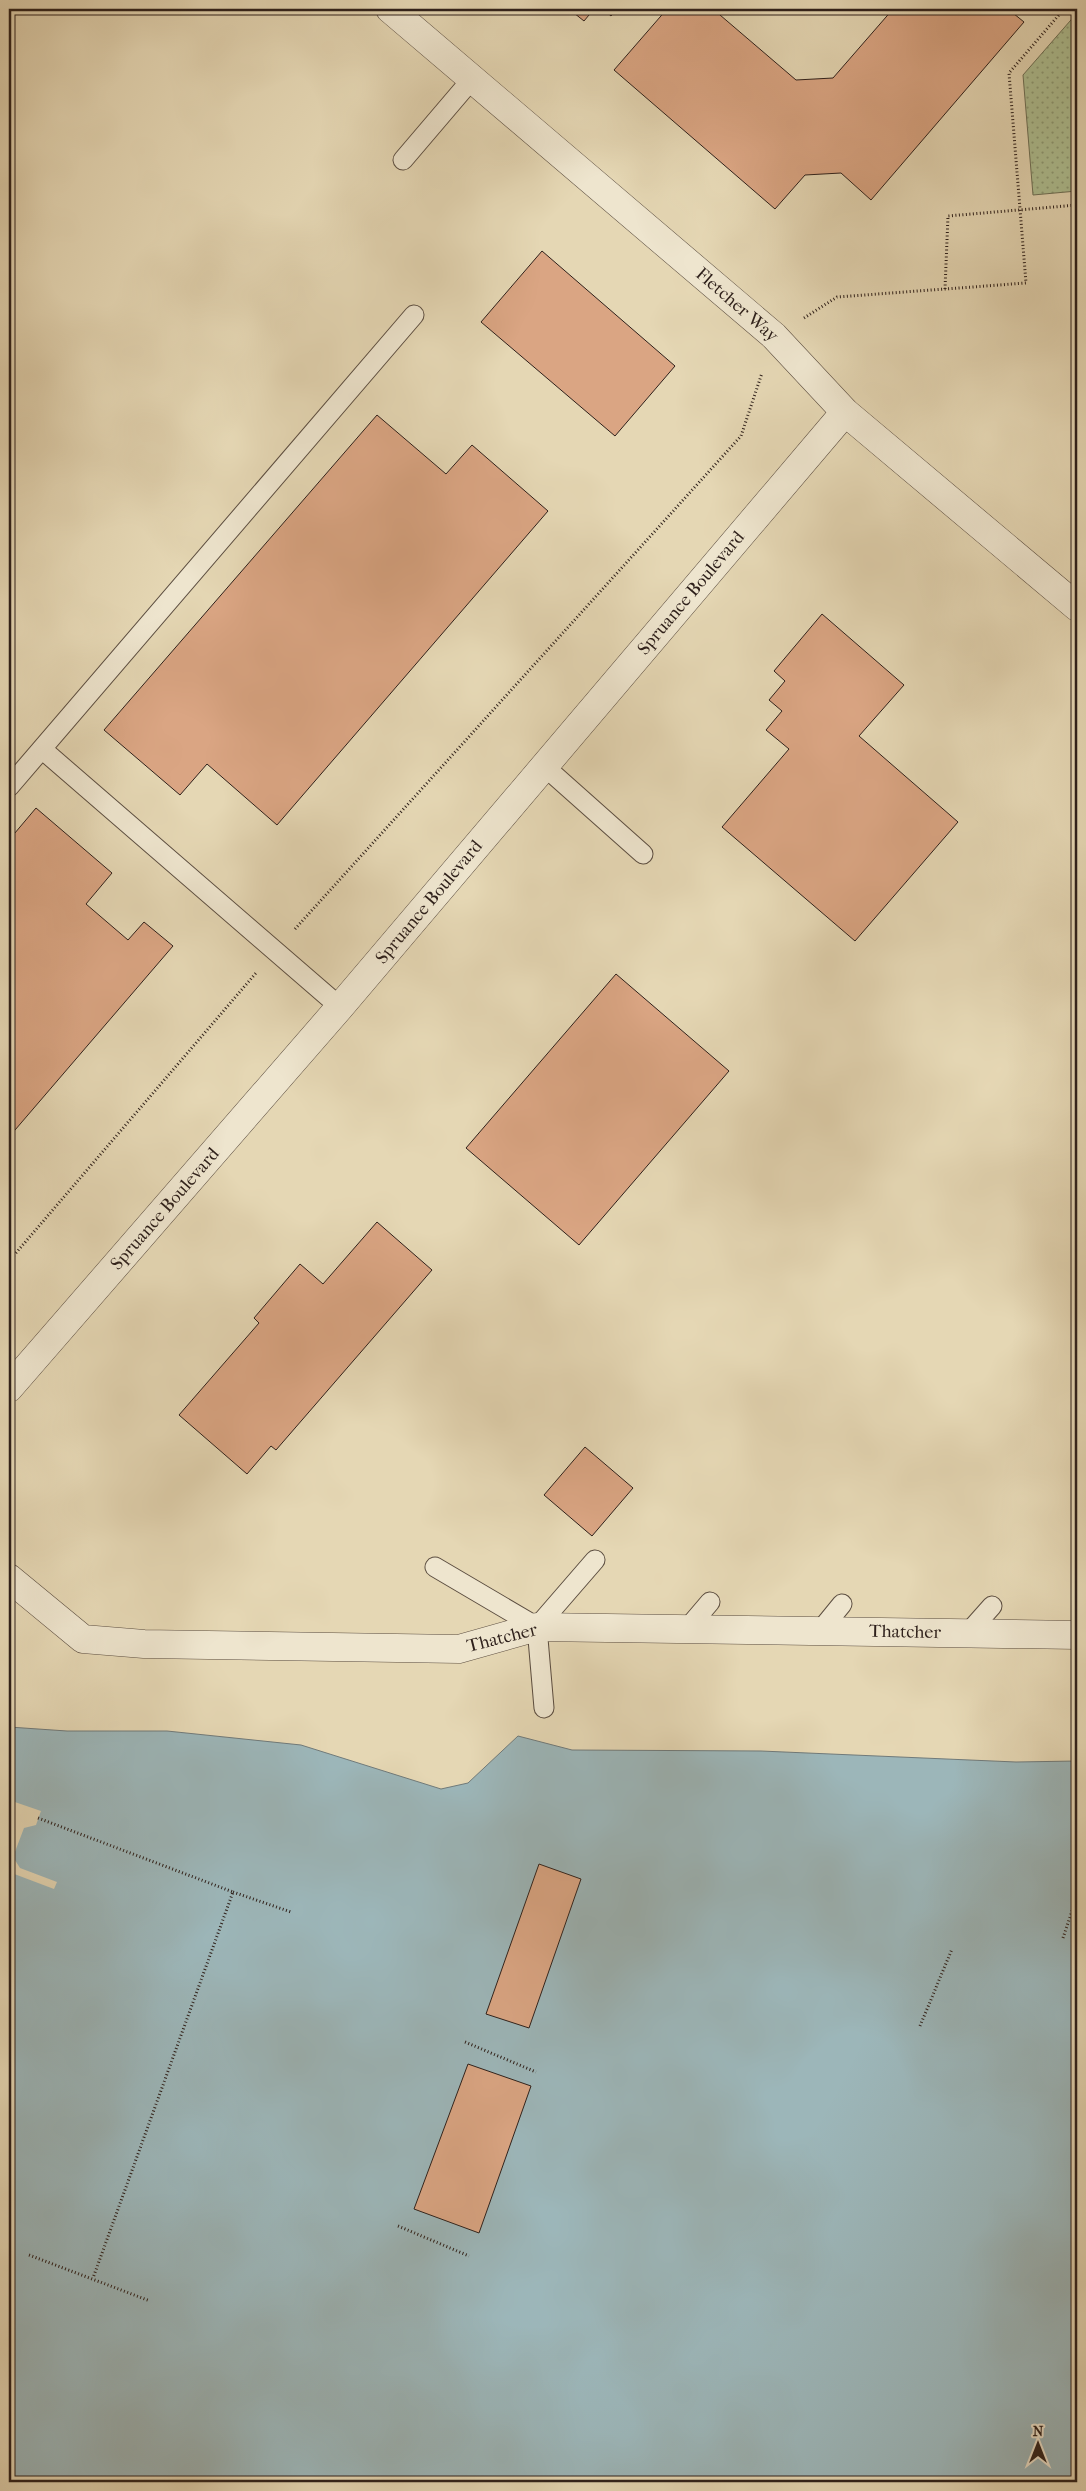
<svg xmlns="http://www.w3.org/2000/svg" width="1086" height="2491" font-family="'IM FELL French Canon',serif">
<style>
.grass{fill:url(#grass-dots);stroke:#6e7056}
.water{fill:#9cb6b9;stroke:#707a7a}
.pier{fill:#e5d7b4}
.building{fill:#daa583;stroke:#2e201b}
.lines{fill:none;stroke-linecap:round;stroke-linejoin:round}
.lane-casing{stroke:#5c4e41;stroke-width:21}
.street-casing{stroke:#5c4e41;stroke-width:29}
.path{stroke:#2e201b;stroke-width:3;stroke-dasharray:1 2.5;stroke-linecap:butt}
.lane{stroke:#eee5ce;stroke-width:19}
.street{stroke:#eee5ce;stroke-width:28}
.labels{text-anchor:middle;dominant-baseline:central;stroke-width:4;stroke-linejoin:round;paint-order:stroke}
.street-label{font-size:18px;fill:#2e201b;stroke:#eee5ce}
</style>
<defs>
<pattern id="grass-dots" width="8" height="8" patternUnits="userSpaceOnUse" patternTransform="scale(1.25)"><rect width="8" height="8" fill="#aebf92"/><path d="M2 2h.1M6 6h.1" fill="none" stroke="#8e9b76" stroke-width="1.8" stroke-linecap="round"/></pattern>
</defs>
<rect width="100%" height="100%" fill="#e5d7b4"/>
<filter id="stains"><feTurbulence type="fractalNoise" baseFrequency=".004" numOctaves="4"/><feColorMatrix values="0 0 0 0 .2 0 0 0 0 .09 0 0 0 0 .02 0 0 0 .5 -.17"/></filter>
<radialGradient id="worn" r=".72"><stop offset=".6" stop-color="#630" stop-opacity="0"/><stop offset="1" stop-color="#630" stop-opacity=".3"/></radialGradient>
<path class="grass" d="M1077,13V191L1033,195L1023,75Z"/>
<path class="water" d="M9,1727L67,1731H167L301,1745L441,1789L468,1783L518,1736L572,1750L761,1751L1016,1762L1077,1761V2482H9Z"/>
<path class="pier" d="M9,1800L41,1811L36,1825L24,1828L13,1857L20,1868L57,1882L54,1889L9,1872Z"/>
<path class="building" d="M569,9H594L584,21Z
M603,9H617L611,16Z
M667,9H713L796,80L833,78L893,9H1008L1024,22L871,200L841,173L805,175L775,209L614,70Z
M542,251L675,366L615,436L481,322Z
M377,415L446,474L472,445L548,511L277,825L207,764L180,795L104,730Z
M822,614L904,685L859,736L958,822L855,941L722,827L789,749L766,730L782,711L769,700L785,681L774,671Z
M36,808L112,873L86,904L128,940L144,922L173,946L9,1137V840Z
M616,974L729,1071L579,1245L466,1148Z
M377,1222L432,1270L276,1450L271,1446L247,1474L179,1415L259,1323L254,1318L300,1264L323,1284Z
M585,1447L633,1488L592,1536L544,1495Z
M539,1864L581,1879L529,2028L486,2014Z
M468,2064L531,2086L479,2233L414,2209Z"/>
<g class="lines">
<defs>
<path id="lane" d="M403,160L472,79
M43,750L340,1007
M544,766L643,854
M9,787L414,315
M435,1567L537,1627
M687,1629L710,1602
M820,1631L842,1604
M968,1633L992,1606
M544,1708L537,1627L595,1560"/>
<path id="street" d="M390,9L774,336L845,412L1077,607
M9,1388L340,1007L845,412
M9,1578L83,1639L144,1644L459,1649L537,1627L1077,1635"/>
</defs>
<use href="#lane" class="lane-casing"/>
<use href="#street" class="street-casing"/>
<path class="path" d="M945,289L948,216L1077,205
M804,318L837,297L1026,283L1009,73L1064,9
M295,929L741,436L762,373
M9,1261L256,973
M38,1818L233,1892L93,2278
M233,1892L291,1912
M1063,1938L1077,1896
M920,2026L952,1949
M465,2042L536,2072
M398,2226L469,2256
M29,2255L150,2301"/>
<use href="#lane" class="lane"/>
<use href="#street" class="street"/>
</g>
<g class="labels">
<g class="street-label">
<text transform="translate(737 305) rotate(41)">Fletcher Way</text>
<text transform="translate(691 593) rotate(-50)">Spruance Boulevard</text>
<text transform="translate(429 902) rotate(-50)">Spruance Boulevard</text>
<text transform="translate(165 1209) rotate(-49)">Spruance Boulevard</text>
<text transform="translate(905 1632) rotate(1)">Thatcher</text>
<text transform="translate(502 1638) rotate(-14)">Thatcher</text>
</g>
</g>
<rect width="1086" height="2491" fill="none" stroke="#e5d7b4" stroke-width="30"/>
<rect x="10" y="10" width="1066" height="2471" fill="none" stroke="#2e201b" stroke-width="2.5"/>
<rect x="15" y="15" width="1056" height="2461" fill="none" stroke="#2e201b"/>
<g transform="translate(1038 2444)" stroke="#eee5ce" stroke-width="4" paint-order="stroke">
<path d="M0-4L9 19L0 12L-9 19Z" fill="#2e201b"/>
<text y="-8" font-size="14" font-weight="bold" text-anchor="middle" fill="#2e201b">N</text>
</g>
<rect width="100%" height="100%" filter="url(#stains)"/>
<rect width="100%" height="100%" fill="url(#worn)"/>
</svg>
